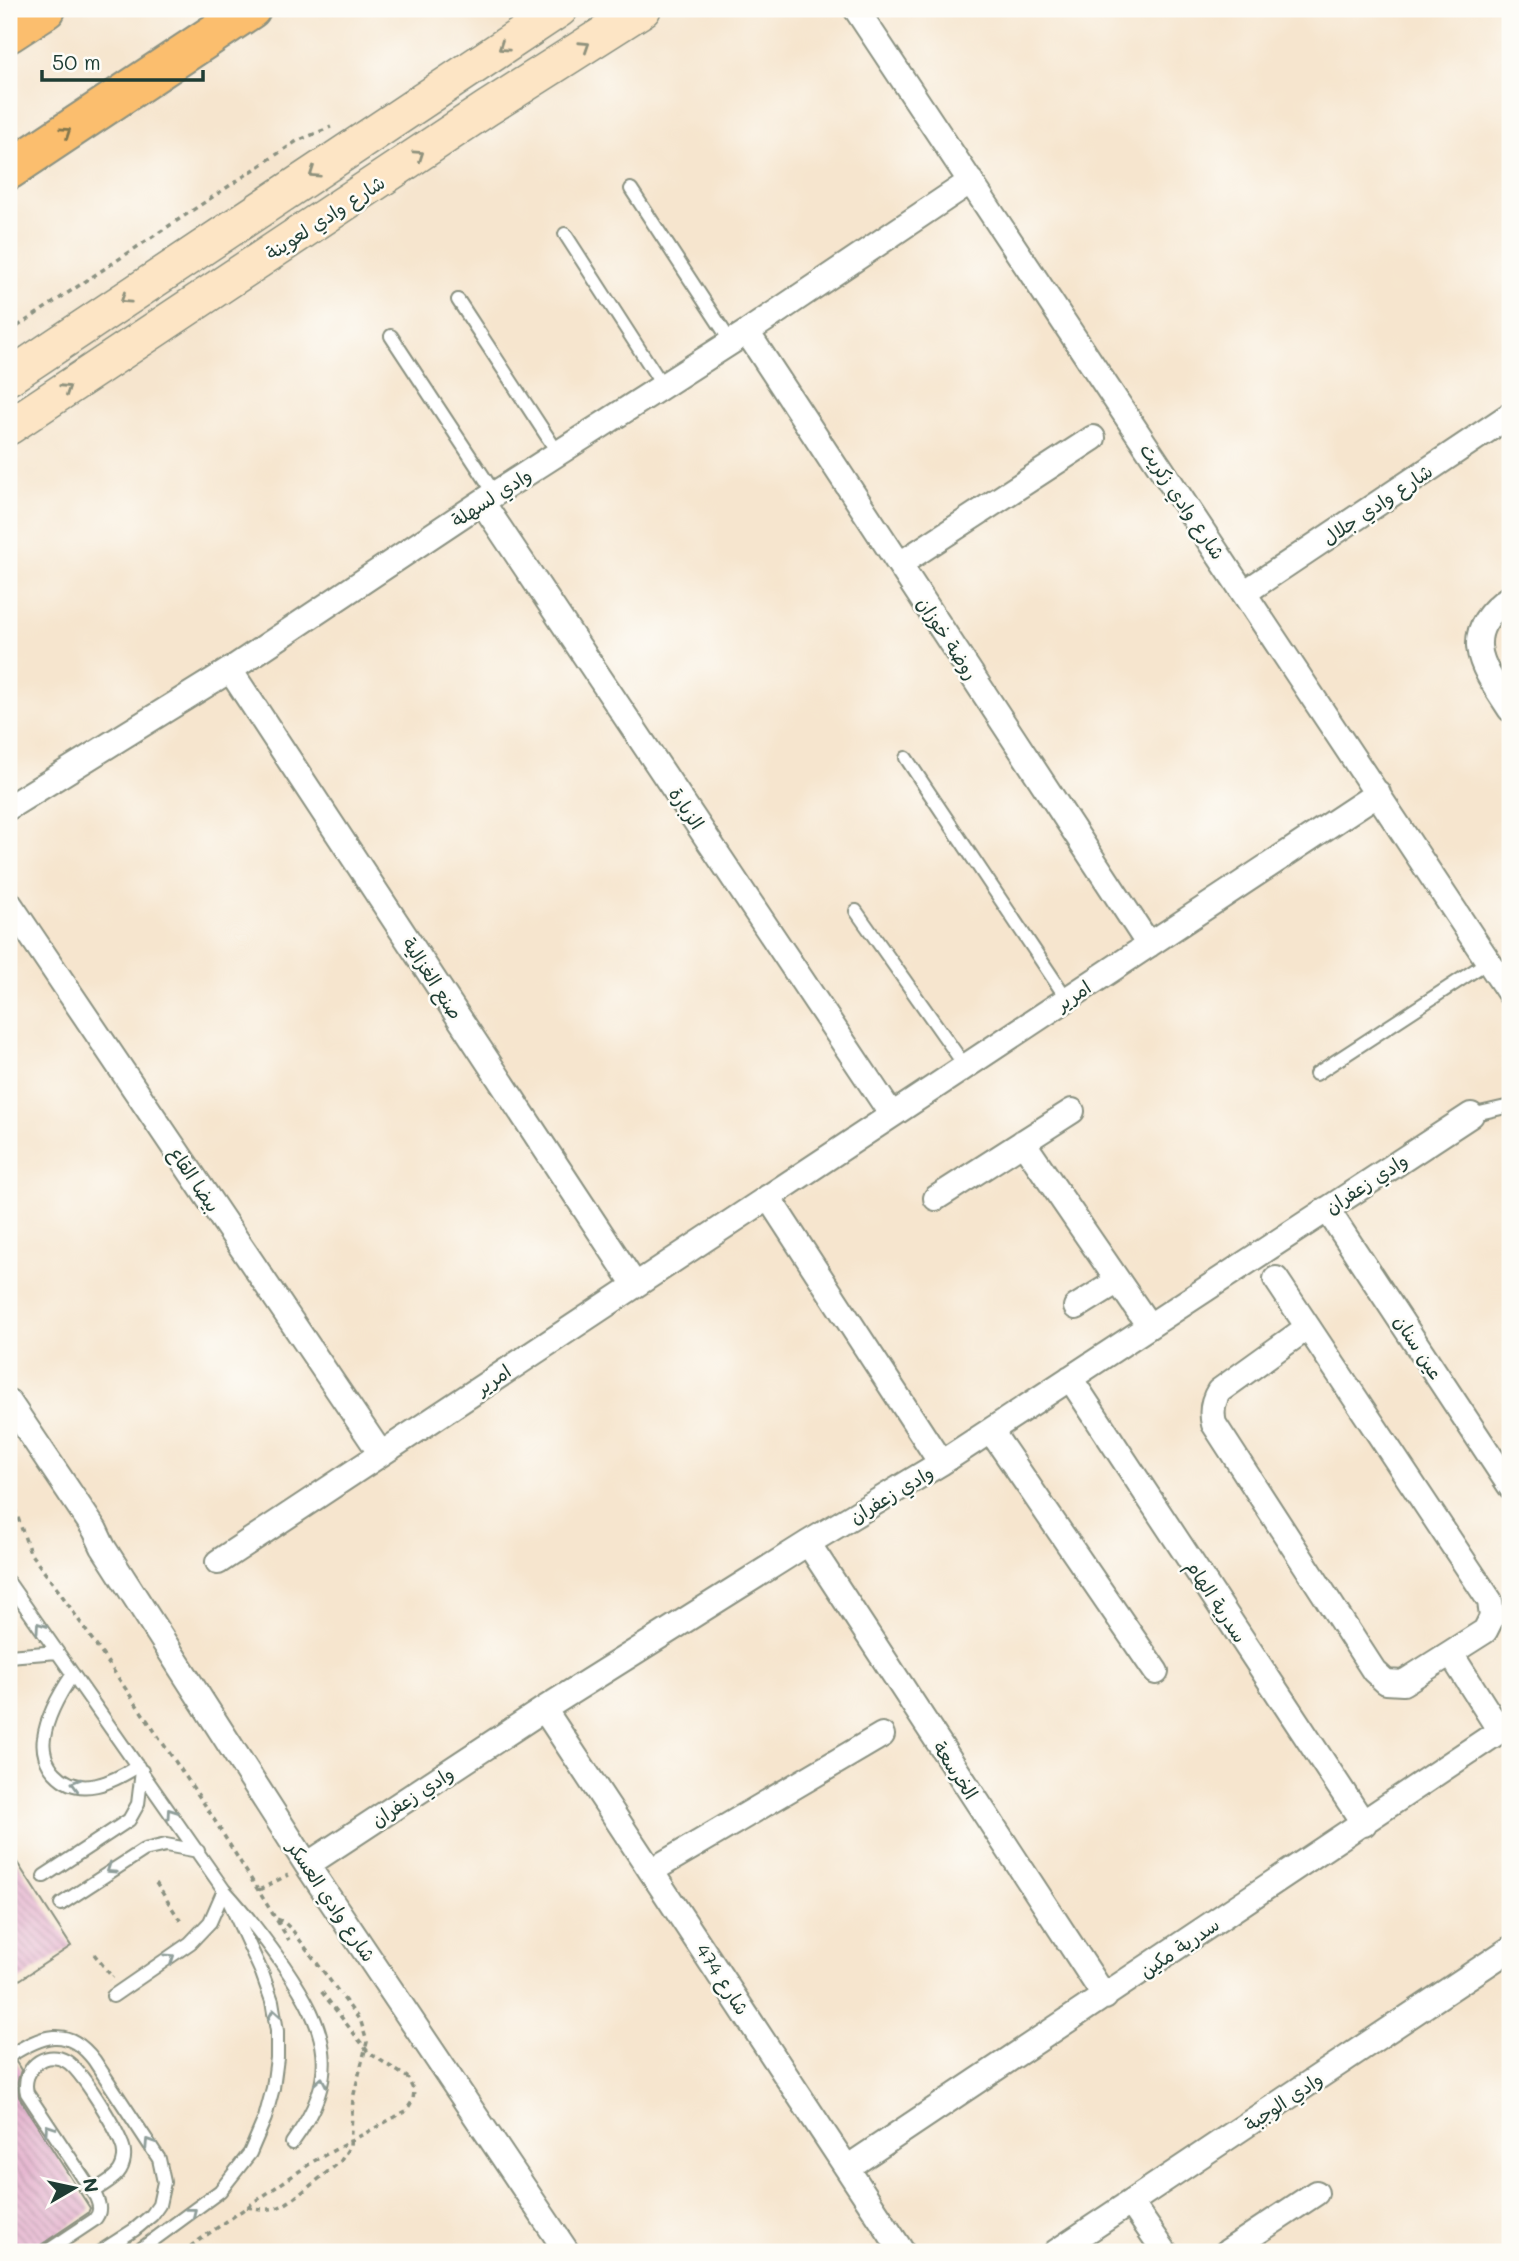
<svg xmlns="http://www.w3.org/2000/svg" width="1519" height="2261" font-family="Mali,'Playpen Sans Arabic',sans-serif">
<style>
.building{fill:url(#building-back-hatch)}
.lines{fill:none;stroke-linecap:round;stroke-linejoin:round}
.lane-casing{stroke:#8a9181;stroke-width:16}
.street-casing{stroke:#8a9181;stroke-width:28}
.secondary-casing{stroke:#8a9181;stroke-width:38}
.highway-casing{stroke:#8a9181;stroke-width:42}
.path{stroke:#8a9181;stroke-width:3.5;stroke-dasharray:5 5;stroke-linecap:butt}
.lane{stroke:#fff;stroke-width:12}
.street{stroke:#fff;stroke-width:24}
.secondary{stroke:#fde5c5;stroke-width:35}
.highway{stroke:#fbbe6e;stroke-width:38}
.path-bridge{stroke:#8a9181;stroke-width:3.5;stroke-dasharray:5 5;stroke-linecap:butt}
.oneway{stroke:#8e917c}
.oneway2{stroke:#82774e}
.oneway3{stroke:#8f9e9a}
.labels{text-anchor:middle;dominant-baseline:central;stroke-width:5;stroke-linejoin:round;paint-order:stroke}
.street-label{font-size:19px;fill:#1f3d34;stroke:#fdfcf7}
</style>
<defs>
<pattern id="building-back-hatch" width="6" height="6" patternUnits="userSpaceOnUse" patternTransform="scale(1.75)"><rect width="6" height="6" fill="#e4b1cd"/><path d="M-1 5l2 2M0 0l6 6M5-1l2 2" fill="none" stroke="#b891a7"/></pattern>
</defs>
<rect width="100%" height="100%" fill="#fdfcf7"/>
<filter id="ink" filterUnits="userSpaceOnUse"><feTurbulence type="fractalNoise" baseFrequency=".0143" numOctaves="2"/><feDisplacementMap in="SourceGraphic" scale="14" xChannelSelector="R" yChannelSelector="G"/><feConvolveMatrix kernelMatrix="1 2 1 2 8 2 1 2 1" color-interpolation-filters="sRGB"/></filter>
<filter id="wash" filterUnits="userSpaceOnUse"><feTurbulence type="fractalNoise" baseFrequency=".00686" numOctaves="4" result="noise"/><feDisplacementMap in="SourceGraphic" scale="28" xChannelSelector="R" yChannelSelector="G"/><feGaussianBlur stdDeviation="1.57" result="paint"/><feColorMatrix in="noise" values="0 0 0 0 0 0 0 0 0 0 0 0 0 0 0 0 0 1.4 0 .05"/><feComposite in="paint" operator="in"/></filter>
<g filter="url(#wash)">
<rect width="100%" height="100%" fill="#f6e5ce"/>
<g id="blocks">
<path class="building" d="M9,1850L71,1946L9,1987Z
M16,2062L21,2070L17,2083L19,2097L90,2208L88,2213L41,2245L37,2252H9V2065Z"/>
</g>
</g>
<g filter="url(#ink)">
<use href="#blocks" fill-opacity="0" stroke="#8a9181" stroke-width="2"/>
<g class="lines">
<defs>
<path id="lane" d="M631,189L731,342
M565,234L663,386
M458,300L558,453
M391,336L495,494
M906,758L1067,999
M856,911L965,1066
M1316,1074L1489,961
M1471,1115L1510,1106
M9,1583L224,1890L262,1973L272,2001L277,2031V2058L273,2088L265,2118L250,2153L220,2191L137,2252
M9,1656L57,1652
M73,1674C60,1693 47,1715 44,1738C42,1750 46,1764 55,1773C79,1799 113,1782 138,1766
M44,1876L129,1820L138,1804L142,1771
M61,1904L144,1850L166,1845L198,1851
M113,1996L190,1943L210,1922L224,1890C246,1914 265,1939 284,1966C328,2031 342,2075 292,2143
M9,2056C41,2036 67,2024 94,2060L159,2159L164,2182L159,2205L152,2215L134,2230L100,2252
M46,2252L94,2220C101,2213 100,2206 96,2197L27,2093C21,2070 44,2049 66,2061C81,2069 114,2125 121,2142C124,2148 125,2156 123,2163C120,2176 107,2182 97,2189"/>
<path id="street" d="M856,9L1510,994
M747,332L1149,945
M482,502L892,1115
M900,564L1093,438
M1244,593L1510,415
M1510,597C1457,634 1482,666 1510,709
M230,670L635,1285
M9,807L230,670L482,502L747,332L971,181
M9,903L381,1454
M1023,1142L1149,1326
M768,1197L941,1463
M936,1198L1072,1111
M1327,1209L1510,1486
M1276,1279L1490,1601L1492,1617L1485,1631L1403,1683L1386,1682L1374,1671L1214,1424C1211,1412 1212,1402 1219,1391L1308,1327
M1076,1307L1118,1281
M1070,1378L1364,1824
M9,1402L95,1530L103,1547L307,1865L567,2252
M991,1431L1156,1672
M808,1543L1105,1997
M218,1562L1378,793
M1451,1654L1500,1731
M544,1709L901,2250
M307,1865L544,1709L808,1543L941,1463L1471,1115
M651,1871L882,1735
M847,2168L1510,1724
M1131,2203L1165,2252
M1056,2252L1510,1949
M1227,2252L1316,2193"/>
<path id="secondary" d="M9,377L560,9
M9,427L486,109L643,9"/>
<path id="highway" d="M9,33L46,9
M9,170L251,9"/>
</defs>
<use href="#lane" class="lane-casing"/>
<use href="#street" class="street-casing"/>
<use href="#secondary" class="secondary-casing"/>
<use href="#highway" class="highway-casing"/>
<path class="path" d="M9,332L297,141L331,127
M9,1500L16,1512L30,1553L61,1594L205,1805L289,1940
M156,1883L183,1925
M259,1890L288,1875
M277,1919L284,1922L293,1931L341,1995
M94,1954L112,1977L113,1976
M247,2207C274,2212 280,2209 301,2193
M182,2252L314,2161L406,2111L413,2100L414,2091L407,2077L369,2053L321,1991"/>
<use href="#lane" class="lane"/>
<use href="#street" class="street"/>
<use href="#secondary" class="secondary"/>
<use href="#highway" class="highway"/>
<path class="path-bridge" d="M301,2193L340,2162L350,2146L353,2098L367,2042L361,2022L341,1995"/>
</g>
<defs><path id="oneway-chevron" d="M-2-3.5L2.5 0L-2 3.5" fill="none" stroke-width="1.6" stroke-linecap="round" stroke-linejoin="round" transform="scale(1.75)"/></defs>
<g class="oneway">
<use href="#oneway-chevron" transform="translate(585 46) rotate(-33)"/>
<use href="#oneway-chevron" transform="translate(503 47) rotate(146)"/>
<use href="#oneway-chevron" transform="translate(419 155) rotate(-34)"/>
<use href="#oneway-chevron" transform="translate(314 173) rotate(146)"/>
<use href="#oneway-chevron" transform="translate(125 299) rotate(146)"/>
<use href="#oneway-chevron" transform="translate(66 389) rotate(-33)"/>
</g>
<use class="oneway2" href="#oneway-chevron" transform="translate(66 132) rotate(-34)"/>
<g class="oneway3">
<use href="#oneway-chevron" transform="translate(40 1627) rotate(-125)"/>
<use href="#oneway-chevron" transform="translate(76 1784) rotate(-164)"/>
<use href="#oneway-chevron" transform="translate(171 1813) rotate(-125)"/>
<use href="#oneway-chevron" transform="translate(111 1869) rotate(146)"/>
<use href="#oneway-chevron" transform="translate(170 1958) rotate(-34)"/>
<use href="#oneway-chevron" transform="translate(274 2014) rotate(-100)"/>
<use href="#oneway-chevron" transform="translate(321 2082) rotate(-79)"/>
<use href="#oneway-chevron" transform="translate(49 2129) rotate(-124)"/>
<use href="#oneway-chevron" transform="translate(149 2143) rotate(-123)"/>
<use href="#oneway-chevron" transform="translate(192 2212) rotate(-38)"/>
</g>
</g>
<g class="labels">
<g class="street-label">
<text transform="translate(325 217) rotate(-33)">شارع وادي لعوينة</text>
<text transform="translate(491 497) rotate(-33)">وادي لسهلة</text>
<text transform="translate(1183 501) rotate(56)">شارع وادي زكريت</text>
<text transform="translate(1377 504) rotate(-34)">شارع وادي جلال</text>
<text transform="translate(948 638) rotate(57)">روضة خوزان</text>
<text transform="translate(687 808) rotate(56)">الزبارة</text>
<text transform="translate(433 978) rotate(57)">صنع الغزالية</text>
<text transform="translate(1073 995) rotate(-34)">امرير</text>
<text transform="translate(195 1179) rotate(56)">بيضا القاع</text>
<text transform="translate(1366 1183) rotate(-33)">وادي زعفران</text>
<text transform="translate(1419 1347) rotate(57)">عين سنان</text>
<text transform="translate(493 1379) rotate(-34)">امرير</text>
<text transform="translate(891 1494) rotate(-31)">وادي زعفران</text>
<text transform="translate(1217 1601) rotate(57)">سدرية الهام</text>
<text transform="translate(956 1770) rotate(57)">الخرسعة</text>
<text transform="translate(412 1796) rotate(-33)">وادي زعفران</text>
<text transform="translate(332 1901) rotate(56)">شارع وادي العسكر</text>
<text transform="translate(1179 1947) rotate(-34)">سدرية مكين</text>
<text transform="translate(723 1979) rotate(57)">شارع 474</text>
<text transform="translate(1283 2101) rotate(-34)">وادي الوجبة</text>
</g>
</g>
<rect width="1519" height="2261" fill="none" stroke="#fdfcf7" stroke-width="35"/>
<g transform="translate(74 2188) rotate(81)" stroke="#fdfcf7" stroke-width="5" paint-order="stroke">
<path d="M0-5L12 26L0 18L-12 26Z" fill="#1f3d34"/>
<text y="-10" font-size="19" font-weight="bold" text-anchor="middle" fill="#1f3d34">N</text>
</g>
<path d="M42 70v10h161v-10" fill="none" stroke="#1f3d34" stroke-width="3.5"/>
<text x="52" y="70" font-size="21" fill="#1f3d34" stroke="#fdfcf7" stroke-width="5" paint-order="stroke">50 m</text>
</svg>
